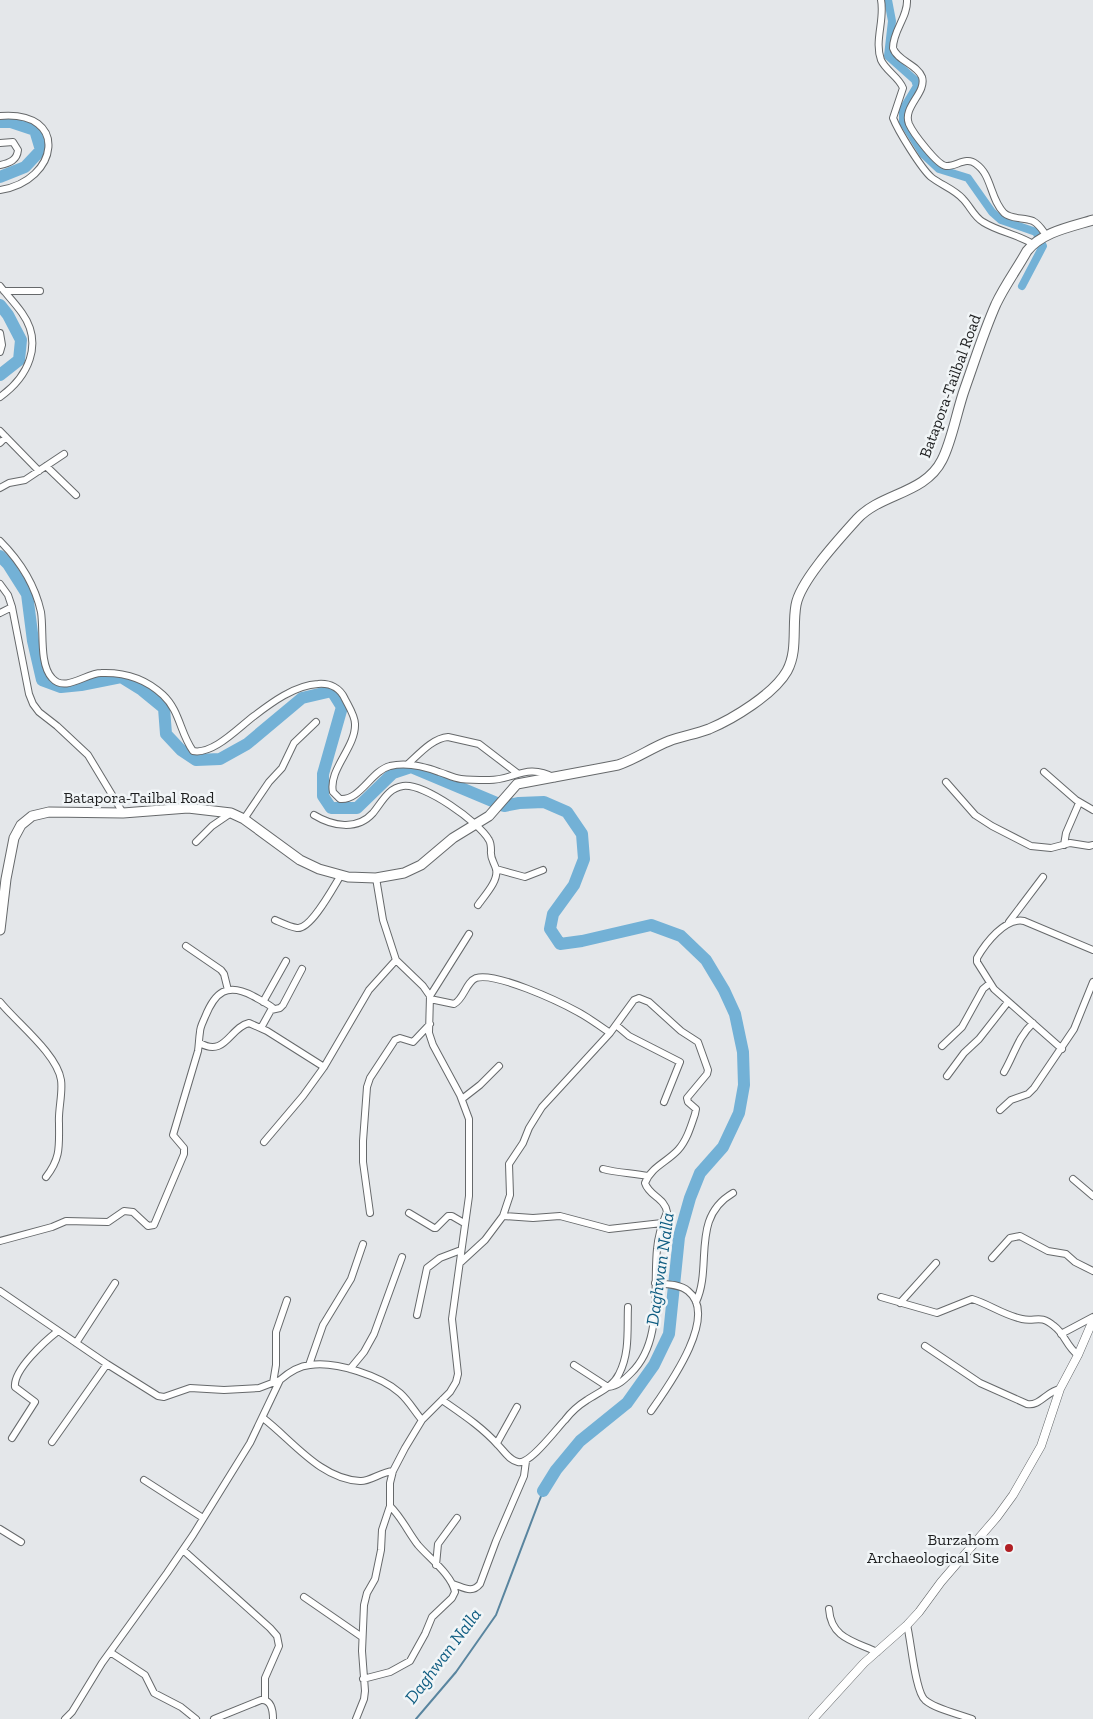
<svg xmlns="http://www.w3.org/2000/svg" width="1093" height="1719" font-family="'Zilla Slab',serif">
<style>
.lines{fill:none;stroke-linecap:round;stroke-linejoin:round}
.stream{stroke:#59859f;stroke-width:2}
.canal{stroke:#73b1d6;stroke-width:8}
.river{stroke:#73b1d6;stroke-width:12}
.minor-casing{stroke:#66696b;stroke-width:8}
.tertiary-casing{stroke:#66696b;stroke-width:9}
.secondary-casing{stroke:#66696b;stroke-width:11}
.minor{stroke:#fff;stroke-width:6}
.tertiary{stroke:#fff;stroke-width:8}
.secondary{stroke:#fff;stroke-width:9}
.poi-dot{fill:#b01f24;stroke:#f1f5f7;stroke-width:2}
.labels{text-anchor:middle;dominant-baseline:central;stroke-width:5;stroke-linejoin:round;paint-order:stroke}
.street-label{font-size:16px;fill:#1d1e1f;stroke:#f1f5f7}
.poi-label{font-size:16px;fill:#1d1e1f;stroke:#f1f5f7;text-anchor:end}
.water-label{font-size:18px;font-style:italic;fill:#0e5c81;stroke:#f1f5f7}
</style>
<rect width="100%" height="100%" fill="#e4e7ea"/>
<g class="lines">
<path class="stream" d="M416,1719L456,1672L496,1615L543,1491"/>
<path class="canal" d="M888,0L892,21L888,56L915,80L917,86L903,109V122L923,154L939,169L968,178L992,212L1001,220L1036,232L1043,246L1022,286"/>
<path class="river" d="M0,122H11L35,130L41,150L25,167L0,177
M0,305L8,315L21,340L19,360L0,375
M0,556L8,564L27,594L33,641L42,680L61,687L81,685L121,677L142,690L164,708L166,734L181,750L196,760L220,759L247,744L302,698L332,691L342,707L323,774V796L331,808H357L393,773L411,767L504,806L519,803L544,802L567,812L582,834L584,859L574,885L553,914L550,929L560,944L582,941L651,925L681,936L706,960L724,990L735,1014L743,1052L744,1085L739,1113L723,1147L700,1173L690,1198L679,1237L669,1334L654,1365L627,1403L580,1441L556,1470L543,1491"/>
<defs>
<path id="minor" d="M881,0C885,19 874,41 881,60C886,71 899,77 903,88L893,118C898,131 921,168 931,177C941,185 954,189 963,199C970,206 974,217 983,222C999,232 1017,234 1033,244
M907,0C908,17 893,30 893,48C897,61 917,64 922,77C927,93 902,107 909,124C913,133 937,165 946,166C956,167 966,156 976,164C992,175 990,199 1004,213C1012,220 1024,217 1033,221C1039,224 1043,231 1046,235
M0,116C70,110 59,181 0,190
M0,143L13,142L18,150C17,160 10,163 0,165
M0,286C7,295 15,303 22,313C44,344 28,377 0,397
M4,291H40
M0,333L2,345L0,352
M0,431L39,471
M0,443L6,437
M46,466L76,495
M0,488L9,483L25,480L64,454
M0,541C19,560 35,585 41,612C44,631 39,664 52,678C65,693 86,673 101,673C125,672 146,679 163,695C180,711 180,733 193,751C213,755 238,728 254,716C271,703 295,685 318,684C330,683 340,688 345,699C349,707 355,716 355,724C356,747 328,770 333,792L340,799C360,801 371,771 390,766C407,762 423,766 439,772C446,774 453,778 461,779C470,780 479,780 488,780C513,781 526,762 555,778
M0,584L8,595L12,607L29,694L33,704L39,712L57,726L88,755L123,813
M0,613L12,607
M408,764C419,754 433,738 448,737L479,744L517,773
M1044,772L1076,800L1093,810
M946,782L975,815L992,826L1031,846L1051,848L1070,843L1089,846L1093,845
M314,815C332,826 357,831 373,813C382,802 388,788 403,786C424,783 479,822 489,840C491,843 491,847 491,851C490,858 494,862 496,869C499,881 484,896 478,905
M244,819L269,782L282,768L294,743L316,722
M196,842L212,826L231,813
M1064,845L1066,833L1079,803
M496,869L525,877L543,870
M275,920C282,923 290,927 297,928C311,930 334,886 341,875
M1009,922L1043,877
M186,946L221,970L224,974L228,990
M430,996L469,934
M430,999L454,1004C464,999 466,982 476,978C496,972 558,1001 578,1012C589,1018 600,1026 610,1033
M0,1002C17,1023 57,1054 61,1080C63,1093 58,1110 59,1123C59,1146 61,1158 46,1177
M263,1002L286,961
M616,1025L629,1036L680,1062L664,1102
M261,1028L271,1010L280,1008L283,1005L302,969
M200,1043C225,1058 230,1027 249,1023L267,1031L324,1067
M942,1046L962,1027L983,989L989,984
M1062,1049L994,989L977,962V958C985,944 1005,917 1024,921L1093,950
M1004,1072C1014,1055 1018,1037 1033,1023
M947,1076L964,1053L979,1039L1008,1002
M462,1099L480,1085L499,1066
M1000,1110L1011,1100L1028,1094L1034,1088L1074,1029L1093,982
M264,1142L303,1096L324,1067L369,990L396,960
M603,1169C618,1173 633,1173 648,1176
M1073,1179L1093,1196
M370,1213L363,1162V1141L367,1087L370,1078L395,1040L400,1038L413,1042L430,1024
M409,1213L434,1228H436L448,1216H452L464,1223
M503,1216L533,1218L560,1216L609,1229L662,1223
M0,1241L52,1227L66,1221L108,1222L124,1211L133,1212L148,1226L154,1225L184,1154V1148L173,1135L198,1051C199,1044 199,1038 200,1032C200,1027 203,1022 205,1017C215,992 227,982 253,996C260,1000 267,1003 273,1008
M992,1258L1010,1238L1020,1236L1048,1251L1066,1254L1075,1262L1093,1271
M460,1263L485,1240L503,1216L510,1195L509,1164L523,1143L529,1128L542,1107L610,1033L634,1000L639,998L649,1002L681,1031L698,1042L708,1070L707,1074L687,1098L688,1102L696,1109L695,1114C691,1126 687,1140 678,1150C667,1162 651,1167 645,1183C649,1196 665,1198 667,1212C662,1224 658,1236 657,1249C653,1289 663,1342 631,1373C624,1380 618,1386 608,1387L574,1365
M0,1291L107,1364L158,1396L164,1397L190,1388L224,1390L259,1388L280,1380
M881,1297L937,1313L972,1299C989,1304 1003,1315 1022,1319C1036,1322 1040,1314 1054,1326C1065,1334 1066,1346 1078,1355
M696,1302C713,1266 690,1218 733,1193
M900,1303L936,1263
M417,1315L427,1268L440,1258L461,1250
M1061,1334L1093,1317
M76,1343L115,1283
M925,1346L980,1383L1027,1404C1039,1407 1047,1391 1060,1389
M309,1365L323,1325L351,1279L363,1244
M350,1369L364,1352L374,1334L402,1257
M273,1383L276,1365V1332L287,1300
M442,1400C462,1414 482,1427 498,1445C504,1451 509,1460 518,1462C530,1465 556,1429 565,1420C571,1412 579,1405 587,1400C599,1392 613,1387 619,1374C630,1353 627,1329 628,1307
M651,1411C667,1388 720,1316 688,1291C680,1284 665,1284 655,1283
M263,1418C292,1440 320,1479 360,1481C369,1482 381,1472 393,1471
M12,1438L35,1402L15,1387C13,1370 45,1341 58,1331
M52,1442L107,1364
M497,1443L517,1407
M144,1480L203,1518
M0,1529L21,1542
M183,1550L270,1628L277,1636L279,1646L265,1678V1700
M436,1565L438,1544L457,1518
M453,1584C463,1587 472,1594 480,1584L496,1541L524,1476L526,1461
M304,1597L362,1637
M829,1609C831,1638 853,1641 877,1652
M907,1625C911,1640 915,1692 925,1700C935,1709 959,1714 972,1719
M110,1652L145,1675L154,1693L181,1707L196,1719
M363,1679L390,1672L410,1661L425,1634L432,1617L452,1598L455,1592C452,1575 429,1558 418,1545C408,1532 402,1518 390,1506
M65,1719L72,1712L102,1663L167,1573L193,1535L250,1443L280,1380C288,1373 299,1366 310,1365C336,1361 381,1376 400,1393C409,1401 415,1412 422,1420
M214,1719L261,1700C271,1699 273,1710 273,1719
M356,1719L364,1699L365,1691L362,1651L364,1605L367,1593L375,1579L381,1550L382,1530L390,1506V1483L393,1471L405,1448L422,1420L450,1392L456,1382L458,1374L452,1319L469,1196V1119L460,1095L433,1045L429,1033L430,996L423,986L396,960L383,920L376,878"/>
<path id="tertiary" d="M813,1719L864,1663L907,1625L919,1612L941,1582L997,1517L1013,1495L1041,1446L1060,1389L1078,1355L1093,1320"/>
<path id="secondary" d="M0,930L6,879L14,838L21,825L32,816L49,812L123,813L188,808L231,813L244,819L300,860L319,869L348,877L376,878L404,873L421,865L453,838L489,816L517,784L618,765C636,759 651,748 669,741C682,736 696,734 709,729C733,719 774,694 787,671C798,651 792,627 796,605C800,581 840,538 857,519C881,493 925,494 942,460C952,441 957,410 965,388C975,360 984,331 996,304C1005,285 1017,269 1027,251C1042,232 1070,227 1093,220"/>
</defs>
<use href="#minor" class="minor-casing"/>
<use href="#tertiary" class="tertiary-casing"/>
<use href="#secondary" class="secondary-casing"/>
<use href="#minor" class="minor"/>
<use href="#tertiary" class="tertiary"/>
<use href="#secondary" class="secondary"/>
</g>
<circle class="poi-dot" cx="1009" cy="1548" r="5"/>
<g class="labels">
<g class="street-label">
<text transform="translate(950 386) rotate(-70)">Batapora-Tailbal Road</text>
<text x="139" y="797">Batapora-Tailbal Road</text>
</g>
<g class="poi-label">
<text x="999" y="1539">Burzahom<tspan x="999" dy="18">Archaeological Site</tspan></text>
</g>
<g class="water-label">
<text transform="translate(660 1269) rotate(-82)">Daghwan Nalla</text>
<text transform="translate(443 1656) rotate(-53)">Daghwan Nalla</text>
</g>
</g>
</svg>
